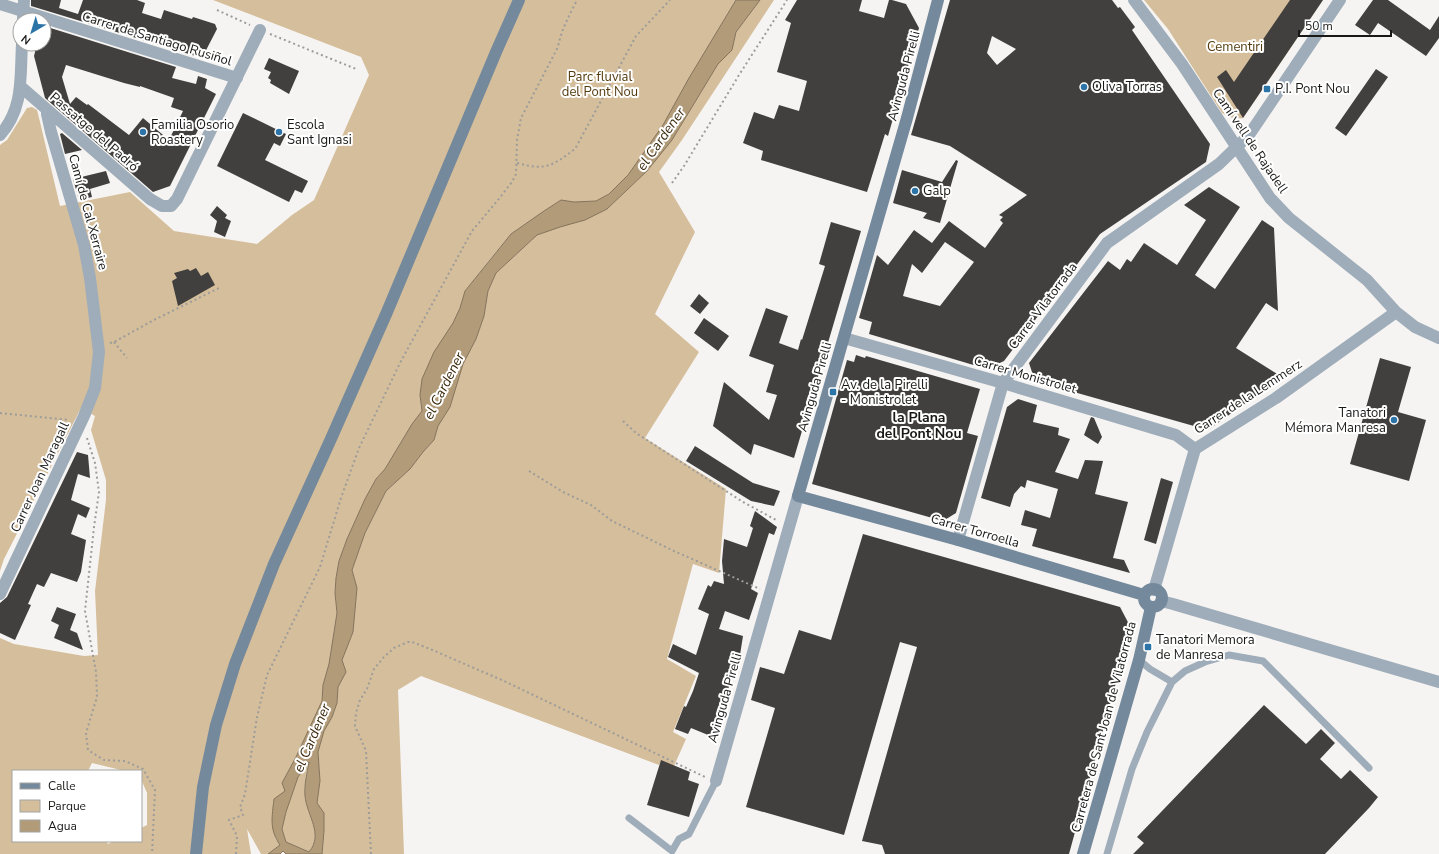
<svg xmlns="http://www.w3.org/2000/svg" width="1439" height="854" font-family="'Nunito Sans',sans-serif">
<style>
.green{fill:#d5be9b;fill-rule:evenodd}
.water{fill:#b29b79;stroke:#84745c;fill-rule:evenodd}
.building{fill:#42403e;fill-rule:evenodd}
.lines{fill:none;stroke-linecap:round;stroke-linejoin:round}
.path{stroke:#9d9c9a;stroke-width:2;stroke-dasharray:2 3;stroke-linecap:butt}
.lane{stroke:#9eadb9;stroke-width:7}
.street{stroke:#9eadb9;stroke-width:12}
.secondary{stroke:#74899c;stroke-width:12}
.poi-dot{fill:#2c74a8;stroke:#fff;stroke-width:1.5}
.labels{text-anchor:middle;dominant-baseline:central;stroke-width:4;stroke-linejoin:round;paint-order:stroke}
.street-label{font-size:13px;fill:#181817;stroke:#fff}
.park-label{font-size:13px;fill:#543b0f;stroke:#fff}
.poi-label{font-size:13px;fill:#181817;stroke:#fff;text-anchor:start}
.water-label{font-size:14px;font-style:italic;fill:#3b290b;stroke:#fff}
.neighbourhood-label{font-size:14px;font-weight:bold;fill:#181817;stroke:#fff}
</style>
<rect width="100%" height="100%" fill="#f6f4f2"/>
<path class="green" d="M213,0H736L663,125L628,175L609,194L596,201L574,202L561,200L544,211L511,234L492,257L465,291L460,308L420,395L422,411L412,424L385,469L376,479L355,521L347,539L339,561L336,578L335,593L337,613L329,664L323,685L322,701L296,757L282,783L285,791L275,838L280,845L268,854H261L247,829L251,854H0V638L14,644L84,656L98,655L95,591L106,500V480L91,430L95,416L81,408L4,559L0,571V145L7,140L27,108L32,107L37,110L40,122L60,206L130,192L174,231L257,244L292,215L314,200L369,75L361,57ZM92,763L125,771H141V779L147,793V825L141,828V841H114L108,844L106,841H13V771H88Z
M760,0H774L682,140L659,172L695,232L655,314L699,352L645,438L726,489L719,573L693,564L667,659L696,676L673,732L686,739L674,766L661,761L659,765L421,676L398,690L404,854H322L324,831V814L317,803L320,781L318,752L324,731L332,717L337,703L338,687L346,672L342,660L353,632L357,588L352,570L365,533L386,491L410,469L423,452L434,440L438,426L450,407L463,364L476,339L484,316L488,291L496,273L537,235L607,209L647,171L672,140L718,64L732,50L736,32Z
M1144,0H1323L1243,118C1235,120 1229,117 1222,113L1168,29Z
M309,761C306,773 304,784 305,796C307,816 324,832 309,852L286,842L282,829L286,812L298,777Z"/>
<path class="water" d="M736,0H760L736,32L732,50L718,64L672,140L647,171L607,209L585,220L560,227L537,235L496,273L488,291L484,316L476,339L463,364L450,407L438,426L434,440L423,452L410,469L386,491L365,533L352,570L357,588L353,632L342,660L346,672L338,687L337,703L332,717L324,731L318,752L320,781L317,803L324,813V831L322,854H286L283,851L280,854H268L280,845C269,829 272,817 274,799L285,791L282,783L296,757L322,701L323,685L329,664L337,613L335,593L336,578L339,561L347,539L365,499L376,479L385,469L412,424L422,411L420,395L422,379L434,352L453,323L460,308L465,291L511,234L544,211L561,200L574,202L596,201L609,194L628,175L663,125L689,78ZM309,762C307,773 304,785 305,796C307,816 324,834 309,852L286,842L282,829L286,812L298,777Z"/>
<path class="building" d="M31,0H61L59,8L78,14L83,0H137L145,3L142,13L161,19L164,10L192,19L193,17L215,24L217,29L202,58L31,6Z
M797,0H862L859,11L884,18L889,0H892L906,4L919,28L888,136L885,134L867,192L761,160L763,151L743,143L754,112L774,119L779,105L799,111L807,81L777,72L791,23L785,20Z
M950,0H1112L1118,8L1120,7L1135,27L1132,30L1210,144L1206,162L1100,234L1004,361L987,369L869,334L872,322L859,318L877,255L888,265L914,230L932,243L949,221L985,248L1003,223L1000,220L1003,217L999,215L1027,195L950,146L911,135ZM992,36L1016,49L997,65L987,53ZM945,242L974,262L940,306L903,296L912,264L922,273Z
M1290,0H1323L1243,118L1217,77L1226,70L1234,82Z
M1373,0H1388L1430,30L1439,16V38L1426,56L1378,23L1370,35L1355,25Z
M44,26L176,67L172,78L196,84L198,76L207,79L205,88L216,94L170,186L153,192L45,98L34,56L37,44H44ZM66,65L124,83L140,87V86L174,98L171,107L183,111L169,140L143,118L129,135L88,104L87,105L76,97L70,104L62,77Z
M269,58L299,71L289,94L270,83L271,80L268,78L271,72L264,69Z
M1376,69L1388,77L1346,136L1335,128Z
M243,113L286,134L280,146L274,143L265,160L308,181L302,193L295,190L289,202L217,166Z
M62,133L82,150L65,154L60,134Z
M956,160L958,161L940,223L923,218L927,213L893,203L902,170L942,182Z
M106,171L110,183L90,189L92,197L79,200L73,179Z
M1209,187L1240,207L1195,275L1215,289L1262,220L1274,228L1278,311L1266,303L1236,348L1282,377L1208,430L1035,381L1029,363L1108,261L1120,270L1127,259L1131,262L1144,243L1177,265L1206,220L1184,205Z
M217,206L227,215L225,218L231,221L225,237L214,232L217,221L210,215Z
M831,222L861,231L794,458L754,444L751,455L713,426L724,382L769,420L777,395L766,392L774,365L749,356L766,308L788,316L779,343L798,350L801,339L802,340L825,266L819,264Z
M196,268L201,276L208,272L215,285L178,306L172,281L177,278L174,273L188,269L190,271Z
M699,294L709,303L700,314L690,306Z
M704,318L729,336L718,351L694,333Z
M856,355L865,358L866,356L980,389L967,433L978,436L956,513L943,521L812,484L847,360L854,362Z
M1380,358L1411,367L1398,412L1426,420L1409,481L1350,464Z
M1018,399L1037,405L1033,422L1059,428L1058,435L1070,439L1055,472L1078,479L1085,460L1103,461L1095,494L1128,502L1113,558L1124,560L1130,573L1032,546L1037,529L1021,525L1025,510L1050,518L1058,489L1027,480L1025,488L1021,486L1014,494L1010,507L981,498L1007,407Z
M1091,417L1094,418L1102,437L1098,444L1084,435Z
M695,446L753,483L780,491L774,506L751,501L686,461Z
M77,452L88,455L90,478L78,474L71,500L90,508L86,518L78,514L71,534L86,540L81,572L77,582L51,573L44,587L37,584L28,604L31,605L15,640L0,633V603L7,597Z
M1161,478L1173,482L1156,544L1144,540Z
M755,511L777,527L774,535L769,533L751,589L758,593L749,620L725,611L719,629L743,636L740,655L724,701L713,737L691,728L688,734L675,729L684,706L686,707L693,691L699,673L668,657L673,644L696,655L709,614L698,609L708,585L711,587L714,581L724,584L722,561L724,539L747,547L753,528L750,526Z
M863,534L1120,607L1131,628L1069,854H885L882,845L862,841L917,647L900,642L844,835L746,807L775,708L751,700L760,667L784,674L799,630L831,640Z
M57,607L76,614L70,630L77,633L83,650L54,638L59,625L51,621Z
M1264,705L1306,744L1321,729L1335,743L1320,759L1341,779L1350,770L1378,797L1369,808L1325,854H1133L1144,843L1137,837Z
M661,760L690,772L688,780L699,784L689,817L647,805Z"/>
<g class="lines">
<path class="path" d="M217,10L250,25
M270,34L356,69
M517,163C546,171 552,166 575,149L636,36L670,0
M672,183L684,166L739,75L787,0
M114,342L127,358
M110,343L114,342L154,320L219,288
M0,413L69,420
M623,421L636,433L743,502L778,521
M87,438L95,463L99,492L94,527L85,611L96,672L97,697L86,733L88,750L104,760L125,761L143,769L155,790L152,854
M529,471L563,492L591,505L612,521L674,551L760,589
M236,854L237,836L229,820L243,815L240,807L245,794L257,717L267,675L320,567L341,498L359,448L401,361L472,231L498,200L512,182L516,174L517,140L521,118L558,47C561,30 569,16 577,0
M371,854L366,751L355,726L356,713L360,700L367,689L374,669L384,657L394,648L408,642H412L430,649L504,681L705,777"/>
<path class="lane" d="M1139,660L1150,669L1172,682
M629,818L672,851L679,839L689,834L716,781
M1107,854L1132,769L1147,732L1172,682L1185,671L1205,662L1229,655L1263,661L1369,768"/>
<path class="street" d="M1134,0L1182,64L1270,198L1289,218L1367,280L1396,312L1415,327L1439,338
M0,4L237,78
M23,19L24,0
M20,86L150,199L162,206H171L177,199L260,30
M0,135C24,108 20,78 22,44
M844,338L1003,383L1176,435L1195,449
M958,540L1003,383L1107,243L1219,164L1249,135L1340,0
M1154,590L1195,449L1276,398L1396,312
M0,594L84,416L95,388L99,352L90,278L84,245L51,132L47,114V111
M1161,601L1173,604L1439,682
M716,781L798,496"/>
<path class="secondary" d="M938,0L907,118L798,496L958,540L1144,595
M1144 598a9 9 0 1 1 18 0a9 9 0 1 1-18 0Z
M196,854L203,787L216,725L235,664L274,564L330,441L387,312L496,52L519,0
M1083,854L1139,660L1151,607"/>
</g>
<g class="poi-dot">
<circle cx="1084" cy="87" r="4"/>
<rect x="1263" y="85" width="8" height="8" rx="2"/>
<circle cx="143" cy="132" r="4"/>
<circle cx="279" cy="132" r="4"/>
<circle cx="915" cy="191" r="4"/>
<rect x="829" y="388" width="8" height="8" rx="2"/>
<circle cx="1394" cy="420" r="4"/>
<rect x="1144" y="643" width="8" height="8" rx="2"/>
</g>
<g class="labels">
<g class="street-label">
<text transform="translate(157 39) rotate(17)">Carrer de Santiago Rusiñol</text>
<text transform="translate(904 76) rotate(-75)">Avinguda Pirelli</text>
<text transform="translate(94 132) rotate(41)">Passatge del Padró</text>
<text transform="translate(1250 141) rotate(56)">Camí vell de Rajadell</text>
<text transform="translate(88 212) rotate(75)">Camí de Cal Xerraire</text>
<text transform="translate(1043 306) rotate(-53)">Carrer Vilatorrada</text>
<text transform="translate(1025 375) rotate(16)">Carrer Monistrolet</text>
<text transform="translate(815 387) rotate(-74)">Avinguda Pirelli</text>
<text transform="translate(1248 397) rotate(-33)">Carrer de la Lemmerz</text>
<text transform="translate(40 477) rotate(-65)">Carrer Joan Maragall</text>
<text transform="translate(975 531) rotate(16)">Carrer Torroella</text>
<text transform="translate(725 698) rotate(-74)">Avinguda Pirelli</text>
<text transform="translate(1104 727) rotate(-75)">Carretera de Sant Joan de Vilatorrada</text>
</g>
<g class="park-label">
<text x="1235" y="47">Cementiri</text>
<text x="600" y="77">Parc fluvial<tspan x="600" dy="15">del Pont Nou</tspan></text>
</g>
<g class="poi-label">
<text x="1092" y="87">Oliva Torras</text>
<text x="1275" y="89">P.I. Pont Nou</text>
<text x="151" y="125">Familia Osorio<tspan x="151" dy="15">Roastery</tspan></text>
<text x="287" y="125">Escola<tspan x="287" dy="15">Sant Ignasi</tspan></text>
<text x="923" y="191">Galp</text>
<text x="841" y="385">Av. de la Pirelli<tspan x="841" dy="15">- Monistrolet</tspan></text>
<text x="1386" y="413" text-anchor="end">Tanatori<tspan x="1386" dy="15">Mémora Manresa</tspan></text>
<text x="1156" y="640">Tanatori Memora<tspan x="1156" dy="15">de Manresa</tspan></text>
</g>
<g class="water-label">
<text transform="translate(661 139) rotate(-55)">el Cardener</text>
<text transform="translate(444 386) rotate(-63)">el Cardener</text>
<text transform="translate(312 738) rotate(-67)">el Cardener</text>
</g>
<g class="neighbourhood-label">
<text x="919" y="417">la Plana<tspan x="919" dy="16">del Pont Nou</tspan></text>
</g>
</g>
<rect x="12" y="770" width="130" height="72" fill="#ffffff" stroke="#a3a3a2"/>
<rect x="20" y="783" width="20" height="6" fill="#74899c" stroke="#a3a3a2"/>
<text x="48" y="790" font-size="12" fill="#181817">Calle</text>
<rect x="20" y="800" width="20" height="12" fill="#d5be9b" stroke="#a3a3a2"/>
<text x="48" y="810" font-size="12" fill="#181817">Parque</text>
<rect x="20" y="820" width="20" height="12" fill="#b29b79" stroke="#a3a3a2"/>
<text x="48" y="830" font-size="12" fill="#181817">Agua</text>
<g transform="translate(32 32) rotate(218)"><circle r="19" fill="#ffffff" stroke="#a3a3a2"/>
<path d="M0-3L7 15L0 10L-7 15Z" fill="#2c74a8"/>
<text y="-6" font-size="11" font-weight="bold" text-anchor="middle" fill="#181817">N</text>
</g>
<path d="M1299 30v6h92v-6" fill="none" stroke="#181817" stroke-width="2"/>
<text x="1305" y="30" font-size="12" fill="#181817" stroke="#ffffff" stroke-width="3" paint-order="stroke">50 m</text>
</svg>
